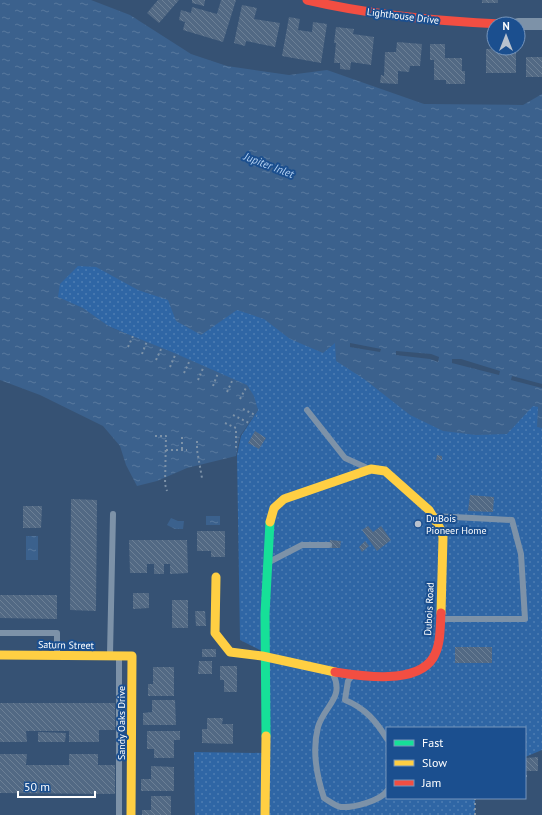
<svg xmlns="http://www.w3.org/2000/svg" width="542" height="815" font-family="'PT Sans',sans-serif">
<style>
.park{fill:url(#park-dots)}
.water{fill:url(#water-ripples)}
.pier{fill:#365274}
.building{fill:url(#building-back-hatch)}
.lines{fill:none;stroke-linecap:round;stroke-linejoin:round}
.path{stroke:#7d92a8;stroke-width:2;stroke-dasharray:2 3;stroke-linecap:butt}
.lane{stroke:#7d92a8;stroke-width:6}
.street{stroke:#7d92a8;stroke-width:12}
.fast{stroke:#16e098;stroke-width:9}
.slow{stroke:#ffcf43;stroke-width:9}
.jam{stroke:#f24e42;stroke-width:9}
.poi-dot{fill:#b9c2ce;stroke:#1b4f8f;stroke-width:1.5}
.labels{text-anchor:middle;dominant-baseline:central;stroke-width:4;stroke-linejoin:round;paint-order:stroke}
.street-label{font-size:10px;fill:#fff;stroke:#1b4f8f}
.poi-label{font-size:10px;fill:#fff;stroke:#1b4f8f;text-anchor:start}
.water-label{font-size:11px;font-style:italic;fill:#b5d3f5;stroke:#1b4f8f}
</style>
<defs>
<pattern id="park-dots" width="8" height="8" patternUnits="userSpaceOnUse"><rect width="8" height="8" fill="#2f66a5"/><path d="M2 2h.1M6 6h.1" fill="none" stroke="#4e7db2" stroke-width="1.8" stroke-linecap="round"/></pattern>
<pattern id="water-ripples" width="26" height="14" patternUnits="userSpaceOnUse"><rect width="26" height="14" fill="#3b618d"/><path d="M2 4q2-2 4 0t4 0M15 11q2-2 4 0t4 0" fill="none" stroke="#58799e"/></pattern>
<pattern id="building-back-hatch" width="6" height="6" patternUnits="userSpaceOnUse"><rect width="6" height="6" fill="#526984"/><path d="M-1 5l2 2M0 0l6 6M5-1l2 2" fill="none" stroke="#6c8096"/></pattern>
</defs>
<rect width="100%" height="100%" fill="#365274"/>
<path class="park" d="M78,265L96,266L177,286L336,342L542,384V750L525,757V728H387V798H475V815H195L194,752L263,753L262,651L240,640L237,455L241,436L258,410L248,387L92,319L57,298L59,284Z"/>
<path class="water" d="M0,0H91L130,15L191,54L227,66L289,75L327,70L424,104L523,105L542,94V428L537,427L538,407L533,406L507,434L476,435L443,431L410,415L364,379L336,361L335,343L323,353L290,339L264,319L237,310L201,335L176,321L168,300L138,290L96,267L78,266L60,284L58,297L83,308L110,327L172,352L247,385L254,396L258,410L240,436L236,456L187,468L157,481L137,486L126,465L120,446L103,426L40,395L0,380Z
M206,516H220V525H206Z
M171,518L178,521H184L183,529H175L167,525Z
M26,536H38V560H26Z"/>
<path class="pier" d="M350,343L381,349L380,352L350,347Z
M396,351L431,354L439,357L438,362L430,359L396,355Z
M452,359H461L500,371L499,375L452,363Z
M512,376L542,384V388L511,380Z"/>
<path class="building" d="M158,0H179L159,23L147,13Z
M192,0H205L204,6L192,3Z
M221,0H236L223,42L183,30L185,22L179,20L181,10L191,13L192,7L217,14Z
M482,0H498V3H482Z
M242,5L257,8L254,19L280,23L275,47L246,41L245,46L234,43Z
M289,17L300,19L298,30L312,32L313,22L327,24L321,63L282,56Z
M336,27L354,29L353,34L374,37L371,65L351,62L350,70L340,69V63H334L336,43H334Z
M397,42L422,44L420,66H410L409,72L398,71V84L380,83L381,75L384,76L385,52H396Z
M430,44H445V58H462V71H465V84H446V80H434V60H430Z
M516,48V73H486V49Z
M526,57H542V77H526Z
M255,431L266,438L259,449L248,443Z
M437,455L442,456V460H436Z
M470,495L494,497L493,512L468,511Z
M71,499L97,500L96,611L70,610Z
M23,506H42L41,528H23Z
M368,526L373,532L381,526L391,540L377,551L362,530Z
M197,531H225V557H211V551H197Z
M129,540H187L188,573L170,574V564H164V574H154V564H147V573H130Z
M330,540L341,541L340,548H329Z
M365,541L369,546L362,552L359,547Z
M133,593H149V608L133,609Z
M0,595H57V619L0,618Z
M172,600H188V628H172Z
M195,611H205L206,626H196Z
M455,647H492V663H455Z
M202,649H216V657H202Z
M199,661H212V674H198Z
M220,666H237V692H224V680H220Z
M153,667H174V696H148V684H153Z
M152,700H175L176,725H143V713L152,712Z
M0,703H115V730H99V742H69V731H26L27,742H0Z
M207,718H223L222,724H233V744L202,743V729H207Z
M147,731H180V740H174V758H154V749H147Z
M38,732L66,733L65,742H38Z
M0,754H27L26,765H69V754H98V765H115V794L0,793Z
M538,757V771H525V758Z
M151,766L174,767V791H141V779H151Z
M151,796H171V815H142V810H151Z"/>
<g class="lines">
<path class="path" d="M128,347L133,336
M142,354L147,341
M156,360L162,347
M170,367L176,353
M184,373L190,360
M198,380L204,366
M213,386L218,373
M227,392L233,379
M240,399L247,386
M243,409L257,416
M233,415L249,423
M225,423L236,428V447H238
M155,436H166L165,484L167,491
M197,441V450L202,478
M182,449V437
M166,450H187
M525,776H527
M475,815V798"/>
<path class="lane" d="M307,410L345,458L365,467
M435,516L512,520L521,554L525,619H442
M271,561L302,545H329
M0,633H57V654
M110,654L113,514
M119,657V815
M333,674C345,698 324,706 318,727C312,750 317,777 324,798C329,801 335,806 341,807C353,808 380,801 387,791
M352,676L348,681L345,700C365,708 376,721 387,739"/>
<path class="street" d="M518,24H542"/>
<path class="fast" d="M266,736L265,614L270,522"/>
<path class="slow" d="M270,522L274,508L284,499L371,469L385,471L429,510L441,530L443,537L441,613
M216,577L215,633L230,652L262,656L335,672
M0,655L132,656L131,815
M265,815L266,736"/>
<path class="jam" d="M307,0C371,15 435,21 501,24
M335,672C361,676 416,685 433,658C441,645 440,628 441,613"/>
</g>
<circle class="poi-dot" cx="418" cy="524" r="4"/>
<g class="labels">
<g class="street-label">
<text transform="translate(403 16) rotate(7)">Lighthouse Drive</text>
<text transform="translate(429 609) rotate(-87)">Dubois Road</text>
<text transform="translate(66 645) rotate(1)">Saturn Street</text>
<text transform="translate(121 723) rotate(-90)">Sandy Oaks Drive</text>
</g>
<g class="poi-label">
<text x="426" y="518">DuBois<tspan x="426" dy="12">Pioneer Home</tspan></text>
</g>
<g class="water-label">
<text transform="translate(269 165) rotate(21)">Jupiter Inlet</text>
</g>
</g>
<rect x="386" y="727" width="140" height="72" fill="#1b4f8f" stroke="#7695bc"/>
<rect x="394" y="740" width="20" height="6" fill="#16e098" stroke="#7695bc"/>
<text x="422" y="747" font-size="12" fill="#ffffff">Fast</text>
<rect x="394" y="760" width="20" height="6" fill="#ffcf43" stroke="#7695bc"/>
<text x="422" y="767" font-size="12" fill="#ffffff">Slow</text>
<rect x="394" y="780" width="20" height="6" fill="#f24e42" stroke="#7695bc"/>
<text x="422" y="787" font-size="12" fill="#ffffff">Jam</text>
<g transform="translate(506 36)"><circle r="19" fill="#1b4f8f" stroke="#7695bc"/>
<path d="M0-3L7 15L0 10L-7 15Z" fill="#b9c2ce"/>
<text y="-6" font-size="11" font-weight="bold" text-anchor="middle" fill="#ffffff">N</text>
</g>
<path d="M18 791v6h77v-6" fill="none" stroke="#ffffff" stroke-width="2"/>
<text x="24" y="791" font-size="12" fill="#ffffff" stroke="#1b4f8f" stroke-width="3" paint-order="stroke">50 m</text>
</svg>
